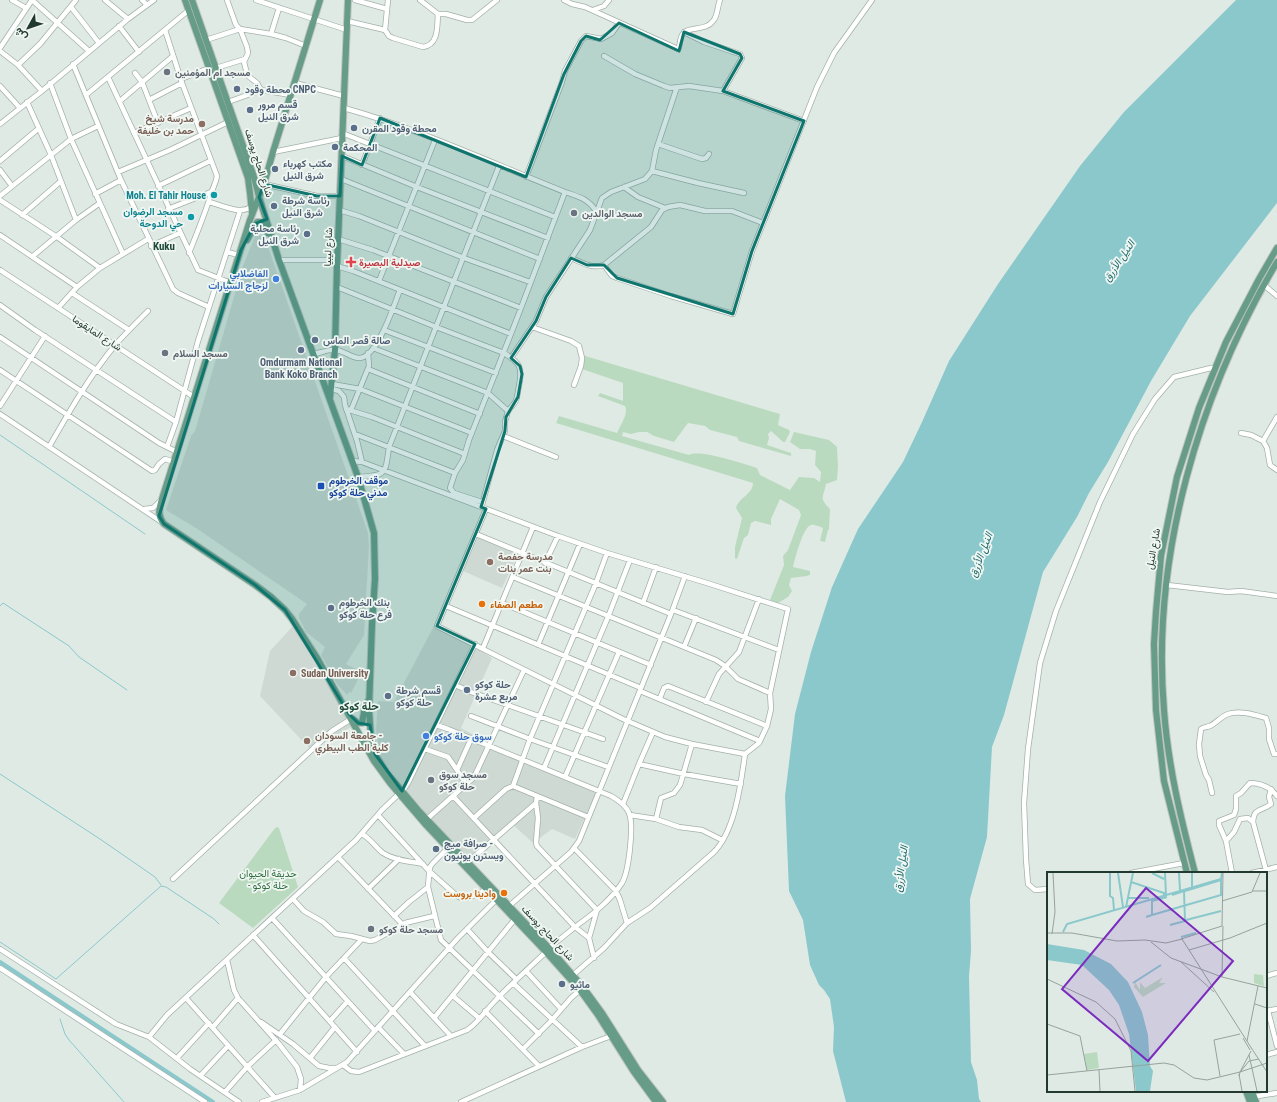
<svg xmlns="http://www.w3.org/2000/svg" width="1277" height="1102" font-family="'Roboto Condensed',Vazirmatn,sans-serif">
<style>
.built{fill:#ced9d3}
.green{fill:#badabf}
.water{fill:#8bc8cc}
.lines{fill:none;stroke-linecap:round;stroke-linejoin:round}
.stream{stroke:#8bc8cc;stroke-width:1}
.canal{stroke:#8bc8cc;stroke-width:4}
.minor-casing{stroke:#a3b1aa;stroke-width:6}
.major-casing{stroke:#bdc4c1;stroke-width:8}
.minor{stroke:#fff;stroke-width:4.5}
.major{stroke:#679c89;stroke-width:6}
.marked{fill:#0f766e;fill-opacity:0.2;stroke:#0f766e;stroke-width:3;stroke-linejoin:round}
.worship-dot{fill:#6b7280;stroke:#f0f7f2;stroke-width:1.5}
.service-dot{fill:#5c6f8a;stroke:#f0f7f2;stroke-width:1.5}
.education-dot{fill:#8d6e63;stroke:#f0f7f2;stroke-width:1.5}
.culture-dot{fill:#0f9aa8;stroke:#f0f7f2;stroke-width:1.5}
.health-dot{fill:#e0444e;stroke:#f0f7f2;stroke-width:1.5}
.shop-dot{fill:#3f7fe0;stroke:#f0f7f2;stroke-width:1.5}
.transit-dot{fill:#1a4fb4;stroke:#f0f7f2;stroke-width:1.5}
.food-dot{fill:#e8710a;stroke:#f0f7f2;stroke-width:1.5}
.labels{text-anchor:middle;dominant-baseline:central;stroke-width:3.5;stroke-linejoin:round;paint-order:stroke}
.worship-label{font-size:10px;font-weight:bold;fill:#5b616d;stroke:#f0f7f2;text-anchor:start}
.service-label{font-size:10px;font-weight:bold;fill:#4e5e75;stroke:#f0f7f2;text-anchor:start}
.education-label{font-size:10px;font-weight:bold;fill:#785e54;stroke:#f0f7f2;text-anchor:start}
.street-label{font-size:10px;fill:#223930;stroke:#f0f7f2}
.culture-label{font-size:10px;font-weight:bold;fill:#0d838f;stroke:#f0f7f2;text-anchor:end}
.health-label{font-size:10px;font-weight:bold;fill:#be3a42;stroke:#f0f7f2;text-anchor:start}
.shop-label{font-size:10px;font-weight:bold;fill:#366cbe;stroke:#f0f7f2;text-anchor:end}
.transit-label{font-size:10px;font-weight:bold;fill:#164399;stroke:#f0f7f2;text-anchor:start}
.food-label{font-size:10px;font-weight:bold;fill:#c56008;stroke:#f0f7f2;text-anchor:start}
.park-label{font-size:10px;fill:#2f6d40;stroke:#f0f7f2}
.neighbourhood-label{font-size:11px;font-weight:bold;fill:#1f493b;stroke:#f0f7f2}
.water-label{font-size:11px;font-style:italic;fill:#206b70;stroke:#f0f7f2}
.inset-river{fill:none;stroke:#8bc8cc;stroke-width:2}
.inset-road{fill:none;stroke:#94a39c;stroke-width:1}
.view{fill:#7b2cbf;fill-opacity:0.15;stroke:#7b2cbf;stroke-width:2}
.inset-edge{fill:none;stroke:#223930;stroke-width:2}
</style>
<rect width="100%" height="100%" fill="#e0eae4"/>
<path class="built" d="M257,235L263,236L265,238L368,533L369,546L364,635L346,664L362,672L351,693L349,692L347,695L337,684L321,655L325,647L306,632L299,618V614L307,604L196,528L166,510L191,436L195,431L243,266L255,236Z
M478,537L518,553L502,588L463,571Z
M436,622L492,658L461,728L487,742L596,793L575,839L552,829L533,843L510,822L468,858L407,794L381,761L376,730L378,701L394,702Z
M293,626L353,726L310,749L260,696L270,651Z"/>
<path class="green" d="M582,355L780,414L778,425L789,430L790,432L785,442H783L771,431L768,434L769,438L767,445L791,453V456L739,441L737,437L710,430L705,426L688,423L674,442L654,436L647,432H639L631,434L623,432L622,436L689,455C701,449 743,464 757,468L760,475L790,490L799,477L814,478L820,482L821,472L815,465L816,451L810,449H800L790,442L794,432L829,440L837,447L838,467L837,480L826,484C823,499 819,497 830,509L829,529L828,530L825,542L820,541L823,528C820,527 814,524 811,525C803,527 795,559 793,567L810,571V575L807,576L791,578L789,585L792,591L788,597L778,603L770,600L784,565L783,556L788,550L801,515L799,510L780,499L771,519V525L755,521L751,523L748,535L744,538L737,559L735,558V547L742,518L736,508C738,498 753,494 753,483L556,423L559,416L617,433C620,425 629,414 625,406L598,396L600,393L623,401V383L582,369Z
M278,827L279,828L298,887L253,928L219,903L275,828Z"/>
<path class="water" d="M1236,0H1277V203L1190,316L1151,381L1108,462L1089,493L1077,517L1043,572L1004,715L992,747L987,837L970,899L971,951L969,976L971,1062L977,1080L979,1099L981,1102H846L833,1051L834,1027L830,999L824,990L819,985L810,965L803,920L789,891L785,796L795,714L811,652L832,587L858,529L903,462L922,422L949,361L998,284L1080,166L1124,112Z"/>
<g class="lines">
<path class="stream" d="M0,435L145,534
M363,465L373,469
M0,606L3,603L69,646L79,657L127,690
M0,774L100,839L155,877L161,885
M0,942L56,979L161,886L166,887L214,919L219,924
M60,1019L65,1034L69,1040L124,1102"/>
<path class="canal" d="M0,962L213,1102"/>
<defs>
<path id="minor" d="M12,0L26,8
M32,0L89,51
M105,0L128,19
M142,0L147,5
M227,0L236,25L240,29L247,47L248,53L244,62L246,70L248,76L257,83L261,90
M256,0L347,30
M355,0L387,9
M420,0L438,14H446L467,20H472L497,0
M564,0L572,4L585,7L678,49L679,48C680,43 680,39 682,35C688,25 705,32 713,21C718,16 717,7 720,0
M71,7L99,43
M593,10L604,6L609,0
M347,21L385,30L388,0
M119,26L139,52
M165,30L182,83L217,176C216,183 213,187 211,194C205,214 197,233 189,253
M385,30L389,36L393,38L423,47C439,45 437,26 438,14
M684,32L704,42L740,54L742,58L723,91
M271,34L279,8
M206,40L240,29L271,34L286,38L306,46
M0,48L32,0
M0,51L18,65L42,91
M604,56L635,74L664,86L670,88L689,86L723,91L804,121
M73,64L121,180L173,289L178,293L209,307
M18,65L40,44L76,0
M216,68L245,59
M135,73L142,82L158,123
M108,77L198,270L231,283
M181,79L209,68
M50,83L71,139L123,254
M295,83L344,96
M0,86L20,108
M86,95L189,10
M149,100L182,83
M120,101L173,56
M27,102L51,155L76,220
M228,102L261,90L291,95
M344,108C419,129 492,163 565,192C579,197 587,198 596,211
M0,124L42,91L128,19L154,0
M134,133L191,108
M342,133L555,217
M658,144L702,159L706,158L709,154
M273,152L342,138
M342,156L417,187L548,238
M0,161L38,129
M362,165L380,118
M0,170L12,186
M652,171L698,183L744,193
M118,172L170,150L228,122
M526,177L562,82L565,71L581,41L586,36L601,39L612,33L619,23
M341,179L540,259
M264,184L317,196H340
M158,186L210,161
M624,187L638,197L665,208
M95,194L121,180
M0,196L71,139L98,126
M0,200L57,237L100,268
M209,202C221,205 240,215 251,207
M168,209L211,192
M339,210L359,216L464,258L530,282
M22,215L61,181
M0,235L77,287
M338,239L373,250L521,308
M151,246L180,233
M227,252L239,255
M33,256L76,220L100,203
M571,258C583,263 592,269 604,265L651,227L662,210L668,207L680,205L705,211H732L763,223
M279,260H337
M604,265L612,276L617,278L671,296L733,314L752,251L817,87L834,53L872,0
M337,266L353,271L511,334
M0,270L194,397
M379,281L435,140
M1264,285L1277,296
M337,287L436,327L504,353C520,363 523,367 519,386C516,401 519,398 508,411
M72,293L129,330
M0,305L35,330L176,422
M58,308L77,287L100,268L148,239
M532,327L571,341L579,346L582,358L581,366L574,385
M384,330L496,373
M0,337L159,443L177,452
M373,348L488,393L508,411L505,422V431L497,450L482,505
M314,354C320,353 329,349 335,350C343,350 350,357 358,358C377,360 394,304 400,290
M511,358L536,321L546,297L590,230L602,198L611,192L645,179L652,171L656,150L677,87
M368,369L480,414
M0,370L152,471L155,470L159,464L165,459L174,462
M332,384L360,389L472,433
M332,389L339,391L344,397L345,405L357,441L362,462
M0,406L45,336
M346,409L372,417L465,454
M351,410L369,366L368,353
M0,414L163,523
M1241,433L1251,435L1263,441L1267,448L1270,465L1277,470
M355,434L455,473
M503,436L556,457
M1263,441L1277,417
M49,447C69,412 90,375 116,344C126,333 137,322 148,311
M167,447L176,422L198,341L240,211
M352,461L362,462L558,536L607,553L707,583L788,609L770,693L771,709L767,726L759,743L745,754C741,783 735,832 713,853L650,908L627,923L604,948L573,975
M358,477C387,475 385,475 389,447L499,166
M482,502L454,493L450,488L455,473L463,460L469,440L516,321L565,192
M144,509L153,508L161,500
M486,509L437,626L623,719L665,737L692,744L745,754
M476,534L671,614
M545,563L558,536
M513,577L716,660L725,666L738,679L770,693
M1167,585L1228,592L1241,591L1277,596
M502,603L651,665
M643,603L656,567
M446,606L641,688
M673,610L779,650
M538,645L580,544
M684,647L696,618
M483,648L533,527
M455,685L471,692L603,739
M640,691L760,741
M660,698L664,688L668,686L767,726
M706,702L719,674L739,652L759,599
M471,716L530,739L608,767
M436,725L448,729L611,796C618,800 626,805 629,813C634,825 629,871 622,883C610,901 593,914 575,927L589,938L594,958
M653,732L639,764L684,774L741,784
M425,749L448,757L457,770
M544,768L608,617L630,560
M565,777L619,652
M466,784L457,770L471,739
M513,786L588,817
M1212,793L1209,780L1206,775L1200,756L1199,744L1201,729C1204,727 1207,727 1210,726C1216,723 1222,716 1228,714C1240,710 1255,715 1266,718L1269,728V739L1274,754H1277
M453,796L575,927L549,948
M536,803L538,818L536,843L537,846L597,910L589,938
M623,804L639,764
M378,815L429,871L457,896C466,902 478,893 487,889
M630,815L656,819L679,827L702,830L722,840
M474,818L506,789L513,786C519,770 524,755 530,739L596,583L607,553
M427,819L472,779L476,773L524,670
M656,819L661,798L674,793L680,785L692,744
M1253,822L1266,870
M362,834C371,839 376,848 383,853C395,861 410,861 423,864
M1226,841L1234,832L1240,819L1248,818L1253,822C1254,807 1261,812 1271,804L1269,797L1271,789L1272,790
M449,847L433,863L430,867L429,875L428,887L441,940L539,1034
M574,848L616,891L620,900L627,923
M338,857L402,924
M468,862L536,803L537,796
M1131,873L1184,863
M1232,873L1226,841L1219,825V821L1234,815L1236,809V796L1241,793L1250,783C1261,783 1270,787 1277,796
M1252,873L1277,867
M173,879L332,731L351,719
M368,889L399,859
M1048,889L1035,890L1028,884L1026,859L1024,803L1028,749L1040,663L1056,611L1100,502L1133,434L1155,399L1174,377L1211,368L1214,369
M293,899L304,911L323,922L336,934L351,936L370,941L375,940L405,923L434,916
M509,906L571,852L579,841L671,614L685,576
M394,916L409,902L428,887
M272,918L375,1031
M467,929L488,952L516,979
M253,935L357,1052
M0,949L116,1024L149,1037L190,1069L239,1102
M344,958L425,1046
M227,960L234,990L238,998L279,1044L297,1067L301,1079L300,1090
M0,968L205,1102
M526,971L561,1009
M1266,976L1277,973
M513,983L582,1047
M410,992L450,1035
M453,996L479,1018
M186,998L275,1098
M485,1011L539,1066
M1266,1011L1277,1009
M1268,1011L1277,1046
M434,1018L515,919
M330,1021L347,1002
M261,1022L293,1044L319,1066L329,1068H336
M213,1027L238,998
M378,1027L404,1054
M280,1034L326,977L362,939
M149,1037L167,1015L356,840L382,810L404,789L408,783L475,644
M523,1049L552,1020L571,998L580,990
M1266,1055L1277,1052
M177,1058L209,1023
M310,1058L335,1027
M343,1065L351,1071L359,1072L467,1030C478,1023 486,1010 495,1001C511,984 529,968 546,952
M201,1075L228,1046
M225,1092L247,1067L276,1040
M1252,1097L1277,1093
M262,1102L300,1090L347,1062L458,938L496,900
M461,1102L582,1047L611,1036"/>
<path id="major" d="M185,0L248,178L250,193L252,213
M192,0L254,177L259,197L279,260L358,477L374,533L375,579L372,625L369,709L371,738L375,754L387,773L418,810L549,948L583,987L602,1013L638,1070L663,1102
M320,0L273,152L264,184L250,220L162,499C159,509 157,515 164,524L255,585L271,597L285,610L292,619L317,658L374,761L390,783L426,825L546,952L580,990L598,1015L634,1072L656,1102
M247,240L257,222H262L268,233
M330,397L335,350L337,266L348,0
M353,719L358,723H362L365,707L368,701
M1187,873L1164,781L1156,710L1154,644L1156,612L1161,556L1177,477L1199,408L1226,342L1259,279L1277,248
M1195,873C1181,819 1168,766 1164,710C1151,556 1199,394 1277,262
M1246,1091L1250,1102
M1252,1091L1256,1102"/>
</defs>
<use href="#minor" class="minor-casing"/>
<use href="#major" class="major-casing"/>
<use href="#minor" class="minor"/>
<use href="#major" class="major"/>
</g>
<path class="marked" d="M619,23L679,51L684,32L740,54L742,58L723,91L804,121L752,251L733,314L617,278L604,265H587L571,258L546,297L536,321L511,358L520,366L522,374L518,397L506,417L505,431L481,507L486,509L437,626L475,644L402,791L375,754L370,725L358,723L349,714L285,610L255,585L164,524L159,516L241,250L255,224L267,219L259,197L264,184L317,196H340L342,156L362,165L380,118L526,177L564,74L581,41L586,36L600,40Z"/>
<g class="worship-dot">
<circle cx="167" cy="72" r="4"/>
<circle cx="574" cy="213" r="4"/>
<circle cx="165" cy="353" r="4"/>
<circle cx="431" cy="780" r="4"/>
<circle cx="371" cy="929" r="4"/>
</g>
<g class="service-dot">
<circle cx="237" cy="89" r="4"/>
<circle cx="250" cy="110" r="4"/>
<circle cx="354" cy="128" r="4"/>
<circle cx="335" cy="147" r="4"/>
<circle cx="275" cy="169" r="4"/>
<circle cx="274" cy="206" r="4"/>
<circle cx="307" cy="234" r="4"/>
<circle cx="315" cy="340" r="4"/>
<circle cx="301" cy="350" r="4"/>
<circle cx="331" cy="608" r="4"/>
<circle cx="467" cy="690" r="4"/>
<circle cx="388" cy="696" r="4"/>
<circle cx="436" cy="849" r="4"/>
<circle cx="562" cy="984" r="4"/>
</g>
<g class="education-dot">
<circle cx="202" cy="124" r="4"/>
<circle cx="490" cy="562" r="4"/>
<circle cx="293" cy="673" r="4"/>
<circle cx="307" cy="741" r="4"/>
</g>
<g class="culture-dot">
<circle cx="214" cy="195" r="4"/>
<circle cx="191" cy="217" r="4"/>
</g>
<path class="health-dot" d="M349 256h4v4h4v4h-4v4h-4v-4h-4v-4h4z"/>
<g class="shop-dot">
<circle cx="276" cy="279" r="4"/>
<circle cx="426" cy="736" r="4"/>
</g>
<rect class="transit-dot" x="317" y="482" width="8" height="8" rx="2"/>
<g class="food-dot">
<circle cx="482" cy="604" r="4"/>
<circle cx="504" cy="893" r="4"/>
</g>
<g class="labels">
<g class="worship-label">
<text x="175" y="72">مسجد ام المؤمنين</text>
<text x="582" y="213">مسجد الوالدين</text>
<text x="173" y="353">مسجد السلام</text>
<text x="439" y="774">مسجد سوق<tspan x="439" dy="12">حلة كوكو</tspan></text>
<text x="379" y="929">مسجد حلة كوكو</text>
</g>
<g class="service-label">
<text x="245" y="89">محطة وقود CNPC</text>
<text x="258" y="104">قسم مرور<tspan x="258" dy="12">شرق النيل</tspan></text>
<text x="362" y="128">محطة وقود المقرن</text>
<text x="343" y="147">المحكمة</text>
<text x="283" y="163">مكتب كهرباء<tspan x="283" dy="12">شرق النيل</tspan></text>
<text x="282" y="200">رئاسة شرطة<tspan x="282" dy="12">شرق النيل</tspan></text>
<text x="299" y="228" text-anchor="end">رئاسة محلية<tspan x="299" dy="12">شرق النيل</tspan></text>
<text x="323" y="340">صالة قصر الماس</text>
<text x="301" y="362" text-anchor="middle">Omdurmam National<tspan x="301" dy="12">Bank Koko Branch</tspan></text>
<text x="339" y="602">بنك الخرطوم<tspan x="339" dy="12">فرع حلة كوكو</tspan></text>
<text x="475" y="684">حلة كوكو<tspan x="475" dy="12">مربع عشرة</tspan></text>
<text x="396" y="690">قسم شرطة<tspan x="396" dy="12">حلة كوكو</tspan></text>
<text x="444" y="843">صرافة ميج -<tspan x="444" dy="12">ويسترن يونيون</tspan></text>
<text x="570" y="984">ماثيو</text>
</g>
<g class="education-label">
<text x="194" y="118" text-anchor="end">مدرسة شيخ<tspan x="194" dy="12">حمد بن خليفة</tspan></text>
<text x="498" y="556">مدرسة حفصة<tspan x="498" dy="12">بنت عمر بنات</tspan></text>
<text x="301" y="673">Sudan University</text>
<text x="315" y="735">جامعة السودان -<tspan x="315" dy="12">كلية الطب البيطري</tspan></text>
</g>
<g class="street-label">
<text transform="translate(259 163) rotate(72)">شارع الحاج يوسف</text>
<text transform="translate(328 247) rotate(-88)">شارع ليبيا</text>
<text transform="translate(97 333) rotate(33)">شارع المايقوما</text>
<text transform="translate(1153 549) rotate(-80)">شارع النيل</text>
<text transform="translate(548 933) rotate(47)">شارع الحاج يوسف</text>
</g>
<g class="culture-label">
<text x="206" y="195">Moh. El Tahir House</text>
<text x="183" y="211">مسجد الرضوان<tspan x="183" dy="12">حي الدوحة</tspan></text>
</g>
<g class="health-label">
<text x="359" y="262">صيدلية البصيرة</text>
</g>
<g class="shop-label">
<text x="268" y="273">الفاضلابي<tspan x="268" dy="12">لزجاج السيارات</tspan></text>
<text x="434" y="736" text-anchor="start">سوق حلة كوكو</text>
</g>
<g class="transit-label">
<text x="329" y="480">موقف الخرطوم<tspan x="329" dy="12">مدني حلة كوكو</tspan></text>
</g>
<g class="food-label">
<text x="490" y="604">مطعم الصفاء</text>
<text x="496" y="893" text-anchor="end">وادينا بروست</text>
</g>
<g class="park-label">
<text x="268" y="873">حديقة الحيوان<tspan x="268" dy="12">- حلة كوكو</tspan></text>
</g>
<g class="neighbourhood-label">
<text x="164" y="246">Kuku</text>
<text x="359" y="706">حلة كوكو</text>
</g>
<g class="water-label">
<text transform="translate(1119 261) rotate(-56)">النيل الأزرق</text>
<text transform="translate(981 555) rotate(-69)">النيل الأزرق</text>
<text transform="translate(901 869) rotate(-82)">النيل الأزرق</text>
</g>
</g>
<g transform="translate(1047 872)">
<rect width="220" height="220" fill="#e0eae4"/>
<path d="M207,102L216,103L217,114L207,111ZM116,105L112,111H119L96,125L87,115L88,110L93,118V110L98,116ZM50,180L52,196L40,198L37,182Z" fill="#badabf"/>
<path d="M0,72L37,78L64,92L81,110L95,140L101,163L103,194L106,199L103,219H89L82,162L72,133L62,118L35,93L0,88Z" fill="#8bc8cc"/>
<path class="inset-river" d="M63,1V24L66,26L67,38M71,1L76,35M105,1L117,7M118,1L119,23M132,1L133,18M145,1V15M84,10L117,21V24M138,19L174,8M81,26H102M79,35L86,1M105,43L174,23V6M99,45L105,43V29L120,25M139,48L174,39M123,53L138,49L137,19L125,23M16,60L20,52L174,7L175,1M134,65L149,61M86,111L114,93"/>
<path class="inset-road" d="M206,19H220M175,29L205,20L213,1M0,61H25L70,69L98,68L119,71L135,67L205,177M5,62L8,40L6,1M134,67L175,54L176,1M104,70L124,86L175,105L220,116M142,78L183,66L220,51M133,89L167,120M175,105L176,54M0,107L49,130L68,147L84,179L88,219M208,132L220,136M0,152L33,164L40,199M196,166L203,178M200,169L211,114M205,177L220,200M202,183L210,219M52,198L53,219M194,199L202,189L212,187M192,202L195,219M0,203L117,191L127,193L147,206L160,208L193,200L204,179M173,204L167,168L193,162M192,204L193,200L220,191"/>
<path class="view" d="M99,16L186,89L101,189L15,117Z"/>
<rect width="220" height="220" class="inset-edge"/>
</g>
<g transform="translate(28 28) rotate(230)" stroke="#f0f7f2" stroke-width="3" paint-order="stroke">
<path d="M0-3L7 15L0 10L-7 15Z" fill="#223930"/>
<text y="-6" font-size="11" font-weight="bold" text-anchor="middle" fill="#223930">ش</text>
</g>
</svg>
